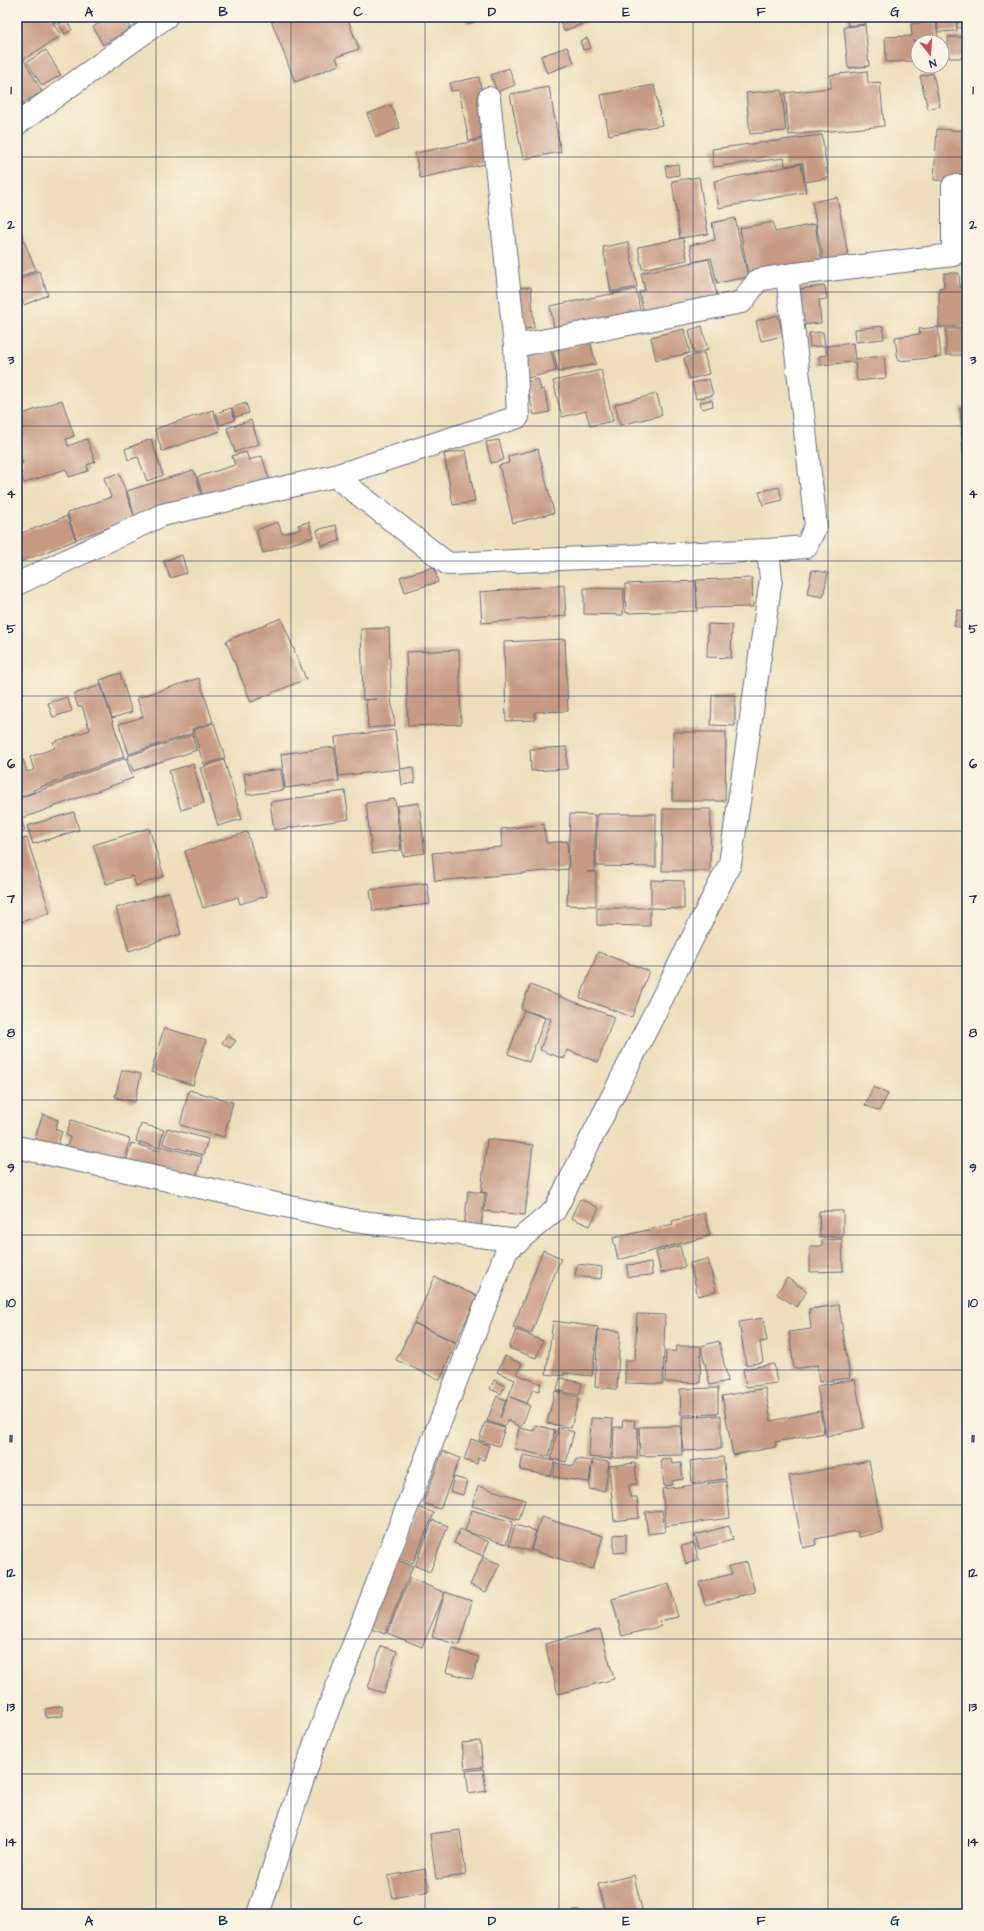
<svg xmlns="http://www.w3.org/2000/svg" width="984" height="1931" viewBox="0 0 984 1931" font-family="'Architects Daughter',sans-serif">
<rect width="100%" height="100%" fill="#fcf5e5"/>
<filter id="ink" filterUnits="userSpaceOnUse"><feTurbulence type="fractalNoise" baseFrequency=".025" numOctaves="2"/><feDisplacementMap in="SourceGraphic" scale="8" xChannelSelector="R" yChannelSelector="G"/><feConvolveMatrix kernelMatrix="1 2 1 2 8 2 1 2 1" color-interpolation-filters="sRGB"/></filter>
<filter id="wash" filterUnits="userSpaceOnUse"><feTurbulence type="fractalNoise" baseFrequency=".012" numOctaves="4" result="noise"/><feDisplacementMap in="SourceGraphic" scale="16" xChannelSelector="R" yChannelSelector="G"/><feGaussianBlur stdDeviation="0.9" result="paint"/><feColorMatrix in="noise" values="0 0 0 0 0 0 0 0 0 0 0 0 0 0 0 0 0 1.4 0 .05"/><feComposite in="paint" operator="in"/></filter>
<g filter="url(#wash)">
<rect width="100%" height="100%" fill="#ecdeba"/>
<g id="blocks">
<g fill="#c69a83">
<polygon points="17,17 64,17 53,23 61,36 24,59 17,47"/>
<polygon points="99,17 108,17 101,21"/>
<polygon points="111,17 123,17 130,28 103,45 93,27"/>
<polygon points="270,17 347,17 359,49 336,57 339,65 295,82"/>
<polygon points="465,17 487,17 468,24"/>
<polygon points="558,17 592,17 593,20 564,31"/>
<polygon points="847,17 865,17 866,24 848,26"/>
<polygon points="937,17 956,17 957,31 938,32"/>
<polygon points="957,17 967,17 967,27 957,28"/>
<polygon points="66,20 72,30 65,34 59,24"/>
<polygon points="936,21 938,39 912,41 918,42 918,61 886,62 885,37 912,36 911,24"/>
<polygon points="865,25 869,66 848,68 844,27"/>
<polygon points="948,37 967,37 967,58 949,58"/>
<polygon points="587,38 591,48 583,50 580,41"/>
<polygon points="567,47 574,63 547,73 541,56"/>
<rect x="942" y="49" width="5" height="9"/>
<polygon points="46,50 61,75 42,86 27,62"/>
<polygon points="23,58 42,92 17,106 17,62"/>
<polygon points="509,68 515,85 497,92 491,75"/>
<polygon points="867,71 868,83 880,82 884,126 789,135 785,93 831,88 830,75"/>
<polygon points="933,73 940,106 928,109 920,76"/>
<polygon points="479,77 490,136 469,141 459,90 451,91 450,83"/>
<polygon points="654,85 662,125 609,135 601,95"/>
<polygon points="549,87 561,152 523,159 510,94"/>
<polygon points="782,90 786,131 750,134 746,93"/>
<polygon points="391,105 400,128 376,137 367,114"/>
<polygon points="937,129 967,131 967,182 934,180"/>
<polygon points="822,135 828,178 805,182 803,163 785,166 784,158 714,167 712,149"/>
<polygon points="486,139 490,163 420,178 415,153"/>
<polygon points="678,164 679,175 667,177 665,166"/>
<polygon points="801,164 806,192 719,208 714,181"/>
<polygon points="699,177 708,234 680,238 672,181"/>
<polygon points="837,197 850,264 825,269 812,202"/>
<rect x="962" y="200" width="5" height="53"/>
<polygon points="735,218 748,277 717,283 711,258 693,262 690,245 715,240 712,223"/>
<polygon points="773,222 775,232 815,224 822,265 749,279 740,228"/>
<polygon points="17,224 36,270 17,278"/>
<polygon points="683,238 687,260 642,269 638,247"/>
<polygon points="628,242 637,287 611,292 603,247"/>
<polygon points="709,259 718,301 644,316 639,292 645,290 641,273"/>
<polygon points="39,271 48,295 24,305 17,288 17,280"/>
<polygon points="944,273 959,273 960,287 964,287 965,327 939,327 939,288 944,287"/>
<polygon points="825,286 827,299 819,300 821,323 802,325 798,289"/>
<polygon points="531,287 534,328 517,330 513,288"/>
<polygon points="636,289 641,316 555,333 550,306"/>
<polygon points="778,315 783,336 761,341 756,321"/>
<polygon points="702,326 708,350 694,354 689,330"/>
<polygon points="883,326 884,339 856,342 855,329"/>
<polygon points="938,327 941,357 898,361 895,337 920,334 919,329"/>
<polygon points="684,329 690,353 656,360 651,337"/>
<rect x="946" y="329" width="21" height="26"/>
<polygon points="823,332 825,346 810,347 809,333"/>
<polygon points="590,341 596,364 558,372 553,350"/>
<polygon points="853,343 855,359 884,356 886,378 857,381 855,362 820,365 819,356 827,355 826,346"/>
<polygon points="551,350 556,371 528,378 522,356"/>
<polygon points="704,353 709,374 689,379 684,358"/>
<polygon points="601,370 613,421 590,426 586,411 562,417 553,381"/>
<polygon points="538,379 541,390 544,389 550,412 534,415 526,382"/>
<polygon points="709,379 713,395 696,399 692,383"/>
<polygon points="657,394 662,415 620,425 615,404"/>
<polygon points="62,400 74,436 66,439 68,446 87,439 95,462 87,465 88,471 69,477 66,469 24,483 18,465 23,463 19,452 17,452 17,416"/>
<polygon points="712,400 713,406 702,409 700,402"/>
<polygon points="246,403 249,413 235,417 232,408"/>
<polygon points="967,407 967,494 966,494 960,408"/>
<polygon points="231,408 235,420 220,425 216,413"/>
<polygon points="213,410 220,431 162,451 155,429"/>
<polygon points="251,420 259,444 235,452 227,428"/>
<polygon points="151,439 163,475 147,481 138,457 128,460 125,449"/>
<polygon points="499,440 504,460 491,463 486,442"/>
<polygon points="538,449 554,513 513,523 499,465 509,463 508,456"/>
<polygon points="466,450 475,502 453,505 444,454"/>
<polygon points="246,452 249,460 262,456 270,482 205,502 197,477 235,465 232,456"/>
<polygon points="194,470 203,501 136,521 127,491"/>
<polygon points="119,473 135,518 76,539 67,513 111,497 104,478"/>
<polygon points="779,487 782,500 763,505 759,492"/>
<polygon points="67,516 76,540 17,563 17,535"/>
<polygon points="278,522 282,534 300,529 298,525 309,522 313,537 263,553 256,530"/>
<polygon points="336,525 340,541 321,546 317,530"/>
<polygon points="182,555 187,573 170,578 164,561"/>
<polygon points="434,567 438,582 405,592 400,577"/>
<polygon points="812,570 828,573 823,597 807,594"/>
<polygon points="752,578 753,607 697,608 696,580"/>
<polygon points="696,581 697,611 626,613 625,584"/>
<polygon points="564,585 566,616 482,623 480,592"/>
<polygon points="584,588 624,589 623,615 584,614"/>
<polygon points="958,610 967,611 967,629 954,626"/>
<polygon points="281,618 306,679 251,702 226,641"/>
<polygon points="708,624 732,625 731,658 707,657"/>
<polygon points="389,628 391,698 395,726 368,728 366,700 377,699 363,700 361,629"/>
<polygon points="565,639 568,711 535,712 535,720 506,721 504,642"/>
<polygon points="459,650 461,724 408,726 406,652"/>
<polygon points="120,673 132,712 112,718 100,680"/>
<polygon points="199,678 213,722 192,729 193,733 129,754 119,724 143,717 137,698"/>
<polygon points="101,685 124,757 33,790 34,792 17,798 17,761 23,759 27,772 34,770 30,757 55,748 53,742 90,730 82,706 78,707 74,694"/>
<polygon points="712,695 735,695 735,726 711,725"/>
<polygon points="67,697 72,711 53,717 48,703"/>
<polygon points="214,723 225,758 204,765 193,730"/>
<polygon points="395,730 400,769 339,776 335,737"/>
<polygon points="673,732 726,732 725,801 672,801"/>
<polygon points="192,735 197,750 133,771 128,756"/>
<polygon points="17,745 21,755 17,756"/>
<polygon points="334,747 339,781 285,788 281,754"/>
<polygon points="567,747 567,769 531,771 530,749"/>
<polygon points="126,758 133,778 23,818 17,804 17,799"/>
<polygon points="224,760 242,819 218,826 200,768"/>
<polygon points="193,764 204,803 181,810 169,771"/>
<polygon points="413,767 415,783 402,785 400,769"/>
<polygon points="281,769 284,790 247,795 244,774"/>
<polygon points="345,791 349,819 274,830 270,802"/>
<polygon points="395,799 401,850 372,854 366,803"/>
<polygon points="419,803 425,853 403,856 397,806"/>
<polygon points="17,806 25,831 17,834"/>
<polygon points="663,809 711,809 710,871 662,871"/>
<polygon points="74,812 79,830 33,844 27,826"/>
<polygon points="570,814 595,815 595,871 587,872 596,872 596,906 567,905"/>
<polygon points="597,814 656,814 656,867 596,866"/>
<polygon points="544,824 546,843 567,841 569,869 435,881 432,853 502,847 501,829"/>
<polygon points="149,828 164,876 136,886 133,876 106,884 93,845"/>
<polygon points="247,832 267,896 240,904 238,897 203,908 185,851"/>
<polygon points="27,838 50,913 17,923 17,841"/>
<polygon points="651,880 684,881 684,909 651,908"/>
<polygon points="427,883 430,904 373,911 370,890"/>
<polygon points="169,892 181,934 129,951 116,908"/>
<polygon points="597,908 650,908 650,926 597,925"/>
<polygon points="598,952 649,971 632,1017 580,998"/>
<polygon points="530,985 614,1017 598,1062 567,1050 564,1059 540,1050 551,1019 521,1009"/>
<polygon points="524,1010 545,1018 529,1062 508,1054"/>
<polygon points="164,1028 206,1040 193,1085 151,1072"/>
<polygon points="227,1035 236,1041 230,1048 222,1043"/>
<polygon points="122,1070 141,1074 135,1102 115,1097"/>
<polygon points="873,1087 888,1094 879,1111 865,1105"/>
<polygon points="189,1090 233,1102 224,1137 180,1125"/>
<polygon points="43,1114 58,1120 55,1129 62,1132 56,1151 33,1144"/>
<polygon points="71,1120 130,1139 121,1168 66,1150 70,1137 66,1135"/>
<polygon points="141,1124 164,1130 159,1148 136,1141"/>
<polygon points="167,1128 208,1139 203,1155 163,1144"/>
<polygon points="487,1139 533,1145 525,1215 484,1211 487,1193 481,1192"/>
<polygon points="131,1143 160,1151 162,1146 202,1157 194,1184 125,1165"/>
<polygon points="468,1191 485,1193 481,1228 464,1226"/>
<polygon points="580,1199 599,1208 590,1226 571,1218"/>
<polygon points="819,1211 843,1211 843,1237 820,1237"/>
<polygon points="704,1213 710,1236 618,1260 613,1238 673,1224 672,1221"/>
<polygon points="842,1239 843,1271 810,1272 810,1246 822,1246 822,1240"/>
<polygon points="680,1246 685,1267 661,1273 656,1252"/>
<polygon points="543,1250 561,1258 531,1334 513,1327"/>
<polygon points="708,1259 716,1291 698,1296 690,1263"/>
<polygon points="651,1263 652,1275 628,1277 627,1265"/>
<polygon points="577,1264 602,1267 601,1279 575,1276"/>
<polygon points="435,1277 477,1296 456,1342 414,1323"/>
<polygon points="787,1278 807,1291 797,1307 777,1294"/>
<polygon points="839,1305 850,1378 819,1382 817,1365 794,1369 789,1332 811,1329 809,1309"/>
<polygon points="637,1314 665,1315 663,1384 625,1383 625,1360 635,1360"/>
<polygon points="763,1318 767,1341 760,1342 763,1362 746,1365 739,1322"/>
<polygon points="553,1321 598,1327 592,1376 564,1373 564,1376 546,1374"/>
<polygon points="414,1323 456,1343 440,1380 396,1360"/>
<polygon points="516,1330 543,1341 536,1358 509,1348"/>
<polygon points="598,1330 620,1331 617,1389 595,1387"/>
<polygon points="719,1341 728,1381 710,1385 701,1347 700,1383 665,1382 666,1351 676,1351 677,1346 701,1346"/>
<polygon points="505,1356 522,1364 517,1374 541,1384 539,1391 533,1389 527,1403 511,1397 530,1406 521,1427 507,1420 504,1427 487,1421 497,1396 506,1400 500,1418 515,1380 497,1372"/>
<polygon points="774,1364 777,1383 746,1387 743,1369"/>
<polygon points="560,1378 582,1383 579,1395 557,1390"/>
<polygon points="855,1379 864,1428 826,1436 817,1386"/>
<polygon points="494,1380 505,1386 501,1394 490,1389"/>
<polygon points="718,1388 718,1414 681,1415 680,1389"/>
<polygon points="765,1388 771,1421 820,1411 824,1433 775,1442 776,1447 733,1455 722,1396"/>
<polygon points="555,1391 579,1397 571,1428 547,1423"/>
<polygon points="721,1416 721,1449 683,1451 682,1417"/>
<polygon points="591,1418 613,1419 611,1459 589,1457"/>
<polygon points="623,1420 635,1420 634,1427 638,1428 637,1458 613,1458 614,1427 622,1427"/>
<polygon points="485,1422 505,1428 499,1446 479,1440"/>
<polygon points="535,1425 555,1430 549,1457 515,1449 519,1428 534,1431"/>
<polygon points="681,1426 682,1455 640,1456 639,1427"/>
<polygon points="558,1428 574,1432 566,1462 551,1459"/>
<polygon points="471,1439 489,1445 484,1460 478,1458 477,1464 464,1460"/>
<polygon points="443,1451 460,1458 440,1509 423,1503"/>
<polygon points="523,1455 554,1461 551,1476 520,1470"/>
<polygon points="723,1457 726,1479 692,1483 690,1461"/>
<polygon points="671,1458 672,1464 681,1463 683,1479 672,1481 672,1485 664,1486 661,1459"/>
<polygon points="576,1459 592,1461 589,1482 553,1477 555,1463 574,1466"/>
<polygon points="593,1460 609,1462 605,1491 589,1489"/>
<polygon points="869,1461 883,1532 859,1537 857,1531 815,1539 816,1545 803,1548 789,1476"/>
<polygon points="635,1463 637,1484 629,1485 630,1497 637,1497 639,1518 614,1521 609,1466"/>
<polygon points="454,1477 467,1481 463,1495 450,1491"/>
<polygon points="726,1481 730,1518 666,1526 662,1489"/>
<polygon points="478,1486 525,1500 519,1520 472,1506"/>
<polygon points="418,1507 434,1513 413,1563 398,1558"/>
<polygon points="472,1510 513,1522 506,1544 465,1531"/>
<polygon points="662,1510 665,1532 648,1534 645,1512"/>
<polygon points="541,1517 603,1536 593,1569 531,1550"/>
<polygon points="433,1520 448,1526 430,1572 415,1566"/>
<polygon points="515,1525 536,1531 530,1551 509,1545"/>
<polygon points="729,1526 733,1540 699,1549 695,1535"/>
<polygon points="460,1529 489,1542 483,1556 454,1543"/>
<polygon points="626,1534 626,1552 614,1553 614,1535"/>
<polygon points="694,1543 699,1560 686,1564 681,1546"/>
<polygon points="483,1557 500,1564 486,1592 470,1585"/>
<polygon points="395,1559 413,1566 385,1634 367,1627"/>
<polygon points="747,1562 755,1592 705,1605 699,1582 732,1574 729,1566"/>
<polygon points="410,1578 445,1593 422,1647 387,1633"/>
<polygon points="669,1584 678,1617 659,1621 661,1626 622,1636 612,1599"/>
<polygon points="445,1592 472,1601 459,1645 432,1637"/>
<polygon points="600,1629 614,1679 558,1694 545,1644"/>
<polygon points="381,1646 397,1651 384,1693 368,1688"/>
<polygon points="453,1649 479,1657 472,1679 446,1672"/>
<polygon points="62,1706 63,1716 46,1718 45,1709"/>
<polygon points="480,1741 483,1767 465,1769 462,1743"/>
<polygon points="483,1769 486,1791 469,1794 466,1771"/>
<polygon points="460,1830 466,1875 436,1879 430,1834"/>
<polygon points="425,1869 429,1891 393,1898 388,1876"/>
<polygon points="634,1875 643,1914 606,1914 598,1884"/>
<polygon points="580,1910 580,1914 564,1914 564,1913"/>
</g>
</g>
</g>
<g filter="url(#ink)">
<use href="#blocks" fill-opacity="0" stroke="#646c7e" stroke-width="1"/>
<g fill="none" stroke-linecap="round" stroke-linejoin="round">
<defs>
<g id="street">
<polyline points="17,124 166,17"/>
<polyline points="515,346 742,302 758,280 787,275 953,255 953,186 967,186"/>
<polyline points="768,550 806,547 816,526 787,275"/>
<polyline points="17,584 162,515 335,476 518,417 515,346 489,98"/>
<polyline points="17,1147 354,1221 519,1241"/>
</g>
<polyline id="secondary" points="258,1914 314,1746 507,1250 555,1210 730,864 771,579 768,550 448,564 335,476"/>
</defs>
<use href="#street" stroke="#646c7e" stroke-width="24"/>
<use href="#secondary" stroke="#646c7e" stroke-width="24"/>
<use href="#street" stroke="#fff" stroke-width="22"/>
<use href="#secondary" stroke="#fff" stroke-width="22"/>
</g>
</g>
<path fill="none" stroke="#1b2f5e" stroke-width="1" stroke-opacity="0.55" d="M156,17V1914M291,17V1914M425,17V1914M559,17V1914M693,17V1914M828,17V1914M17,157H967M17,292H967M17,426H967M17,561H967M17,696H967M17,831H967M17,966H967M17,1100H967M17,1235H967M17,1370H967M17,1505H967M17,1639H967M17,1774H967"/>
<rect width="984" height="1931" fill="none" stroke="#fcf5e5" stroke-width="44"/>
<g transform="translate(930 54) rotate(163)"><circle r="19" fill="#fcf5e5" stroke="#a2a6af"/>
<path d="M0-3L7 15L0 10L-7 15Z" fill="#d1495b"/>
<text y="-6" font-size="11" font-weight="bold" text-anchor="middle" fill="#1b2f5e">N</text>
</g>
<rect x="22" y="22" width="940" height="1887" fill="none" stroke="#1b2f5e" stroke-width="1.5"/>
<g font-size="13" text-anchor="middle" font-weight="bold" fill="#1b2f5e">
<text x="89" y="16">A</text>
<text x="223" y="16">B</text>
<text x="358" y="16">C</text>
<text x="492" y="16">D</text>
<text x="626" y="16">E</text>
<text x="761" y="16">F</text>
<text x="895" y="16">G</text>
<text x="11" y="94">1</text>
<text x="973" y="94">1</text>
<text x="11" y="229">2</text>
<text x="973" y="229">2</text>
<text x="11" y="364">3</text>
<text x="973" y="364">3</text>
<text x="11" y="498">4</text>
<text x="973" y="498">4</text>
<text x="11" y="633">5</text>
<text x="973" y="633">5</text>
<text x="11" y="768">6</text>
<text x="973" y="768">6</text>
<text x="11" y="903">7</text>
<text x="973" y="903">7</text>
<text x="11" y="1037">8</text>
<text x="973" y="1037">8</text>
<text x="11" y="1172">9</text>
<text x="973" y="1172">9</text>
<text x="11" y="1307">10</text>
<text x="973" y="1307">10</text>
<text x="11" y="1442">11</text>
<text x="973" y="1442">11</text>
<text x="11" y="1577">12</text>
<text x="973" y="1577">12</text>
<text x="11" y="1711">13</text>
<text x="973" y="1711">13</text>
<text x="11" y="1846">14</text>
<text x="973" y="1846">14</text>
<text x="89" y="1925">A</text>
<text x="223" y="1925">B</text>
<text x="358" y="1925">C</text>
<text x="492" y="1925">D</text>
<text x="626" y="1925">E</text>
<text x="761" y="1925">F</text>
<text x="895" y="1925">G</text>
</g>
</svg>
